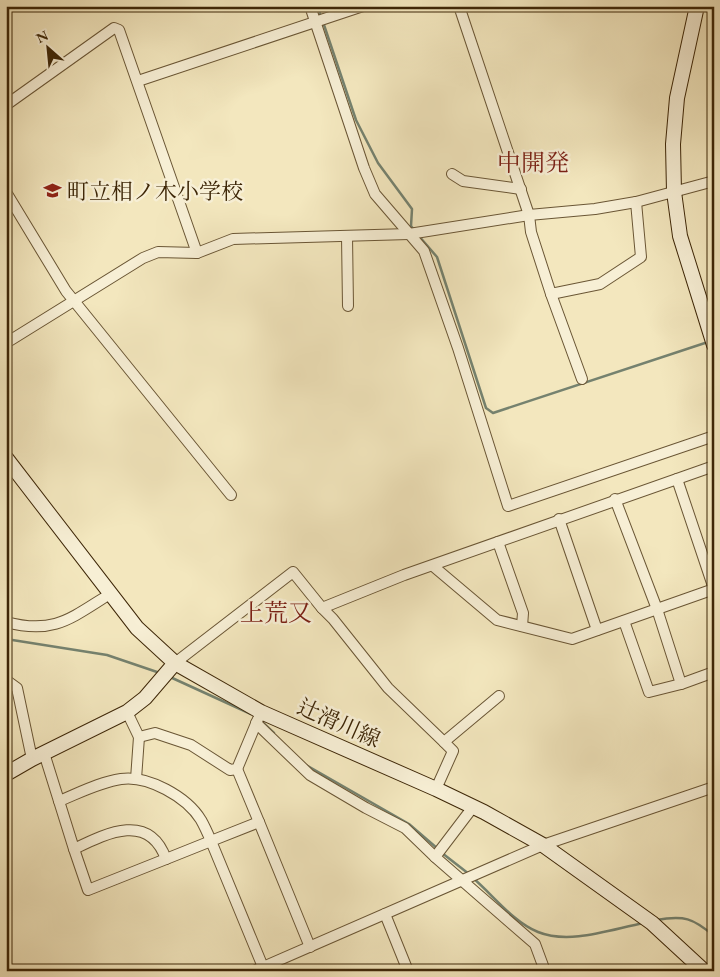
<svg xmlns="http://www.w3.org/2000/svg" width="720" height="977" viewBox="0 0 720 977" font-family="'EB Garamond','Noto Serif JP',serif">
<rect width="100%" height="100%" fill="#f3e7be"/>
<filter id="stains"><feTurbulence type="fractalNoise" baseFrequency=".004" numOctaves="4"/><feColorMatrix values="0 0 0 0 .2 0 0 0 0 .09 0 0 0 0 .02 0 0 0 .5 -.17"/></filter>
<radialGradient id="worn" r=".72"><stop offset=".6" stop-color="#630" stop-opacity="0"/><stop offset="1" stop-color="#630" stop-opacity=".3"/></radialGradient>
<g fill="none" stroke-linecap="round" stroke-linejoin="round">
<g stroke="#75826f" stroke-width="2.5">
<polyline points="318,6 321,17"/>
<polyline points="323,22 356,120 378,163 412,209 411,226 415,231"/>
<polyline points="418,235 437,257 486,408 493,413 708,342"/>
<polyline points="6,639 107,655 160,673"/>
<polyline points="170,677 251,714"/>
<polyline points="260,720 274,733"/>
<polyline points="306,765 409,824 438,849"/>
<polyline points="442,853 469,874"/>
<path d="M473,878C493,895 513,922 538,932C570,945 612,929 644,923"/>
<path d="M656,920C684,915 693,918 714,936"/>
</g>
<defs>
<g id="street">
<polyline points="310,6 364,168 375,194 424,251 458,348 508,506 714,436"/>
<polyline points="459,6 529,215 531,232 551,294 600,284 641,257 636,202"/>
<polyline points="138,81 363,6"/>
<polyline points="6,105 114,28 119,30 197,253"/>
<polyline points="452,174 463,181 521,189"/>
<polyline points="6,192 66,291 231,495"/>
<polyline points="347,236 348,306"/>
<polyline points="551,294 582,379"/>
<polyline points="6,343 143,258 158,252 197,253 233,239 409,234 529,215 595,209 636,202 714,181"/>
<polyline points="677,479 714,589"/>
<polyline points="615,499 657,609 681,684 714,672"/>
<polyline points="559,519 597,630"/>
<polyline points="498,542 523,613 522,626"/>
<polyline points="433,566 497,620 572,639 714,589"/>
<polyline points="322,608 333,619 388,688 444,742 499,696"/>
<polyline points="624,621 649,692 681,684"/>
<path d="M6,622C54,635 71,618 110,594"/>
<polyline points="175,663 293,572 322,608 404,575 714,466"/>
<polyline points="6,680 17,688 32,759"/>
<polyline points="127,712 139,737 155,733 191,745 230,770 237,769 258,719"/>
<polyline points="256,723 310,775 366,808 405,828 435,857 535,944 545,971"/>
<polyline points="44,753 59,801"/>
<path d="M237,769L259,822L211,841C208,834 205,827 201,820C187,797 148,775 121,779C100,782 79,793 59,801L74,849C105,834 149,811 166,859L211,841L263,967"/>
<polyline points="136,779 139,737"/>
<polyline points="436,789 453,751 444,742"/>
<polyline points="259,822 310,947"/>
<polyline points="74,849 88,890 166,859"/>
<polyline points="435,857 473,807"/>
<polyline points="385,914 408,971"/>
<polyline points="254,971 543,845 714,787"/>
</g>
<g id="secondary">
<polyline points="697,6 677,98 673,144 674,192 680,236 714,345"/>
<polyline points="6,458 137,628 175,663 261,712 436,789 484,812 543,845 652,923 704,971"/>
<polyline points="6,774 32,759 127,712 145,698 175,663"/>
</g>
</defs>
<use href="#street" stroke="#6a5635" stroke-width="12"/>
<use href="#secondary" stroke="#3d2607" stroke-width="16"/>
<use href="#street" stroke="#f7efd5" stroke-width="10"/>
<use href="#secondary" stroke="#f7efd5" stroke-width="14"/>
</g>
<defs>
<symbol id="school-bare" viewBox="-9 -9 18 18"><path d="M0-5L7-2L0 1L-7-2ZM-4 1L0 2.5L4 1V4Q0 6-4 4Z" fill="#8f2418" stroke="#f7efd5" stroke-width="2.5" paint-order="stroke"/></symbol>
</defs>
<g fill-rule="evenodd">
<use href="#school-bare" x="40" y="178" width="25" height="25"/>
</g>
<g text-anchor="middle" dominant-baseline="central" stroke-width="5" stroke-linejoin="round" paint-order="stroke">
<g font-size="22" fill="#3d2607" stroke="#f7efd5" text-anchor="start">
<text x="67" y="191">町立相ノ木小学校</text>
</g>
<g font-size="22" fill="#3d2607" stroke="#f7efd5">
<text transform="translate(339 723) rotate(24)">辻滑川線</text>
</g>
<g font-size="24" fill="#7a1f14" stroke="#f7efd5">
<text x="533" y="162">中開発</text>
<text x="276" y="612">上荒又</text>
</g>
</g>
<rect width="720" height="977" fill="none" stroke="#f3e7be" stroke-width="25"/>
<rect x="8" y="8" width="705" height="962" fill="none" stroke="#3d2607" stroke-width="2.5"/>
<rect x="12" y="12" width="695" height="952" fill="none" stroke="#3d2607"/>
<g transform="translate(48 48) rotate(333)" stroke="#f7efd5" stroke-width="4" paint-order="stroke">
<path d="M0-4L9 19L0 12L-9 19Z" fill="#3d2607"/>
<text y="-8" font-size="14" font-weight="bold" text-anchor="middle" fill="#3d2607">N</text>
</g>
<rect width="100%" height="100%" filter="url(#stains)"/>
<rect width="100%" height="100%" fill="url(#worn)"/>
</svg>
